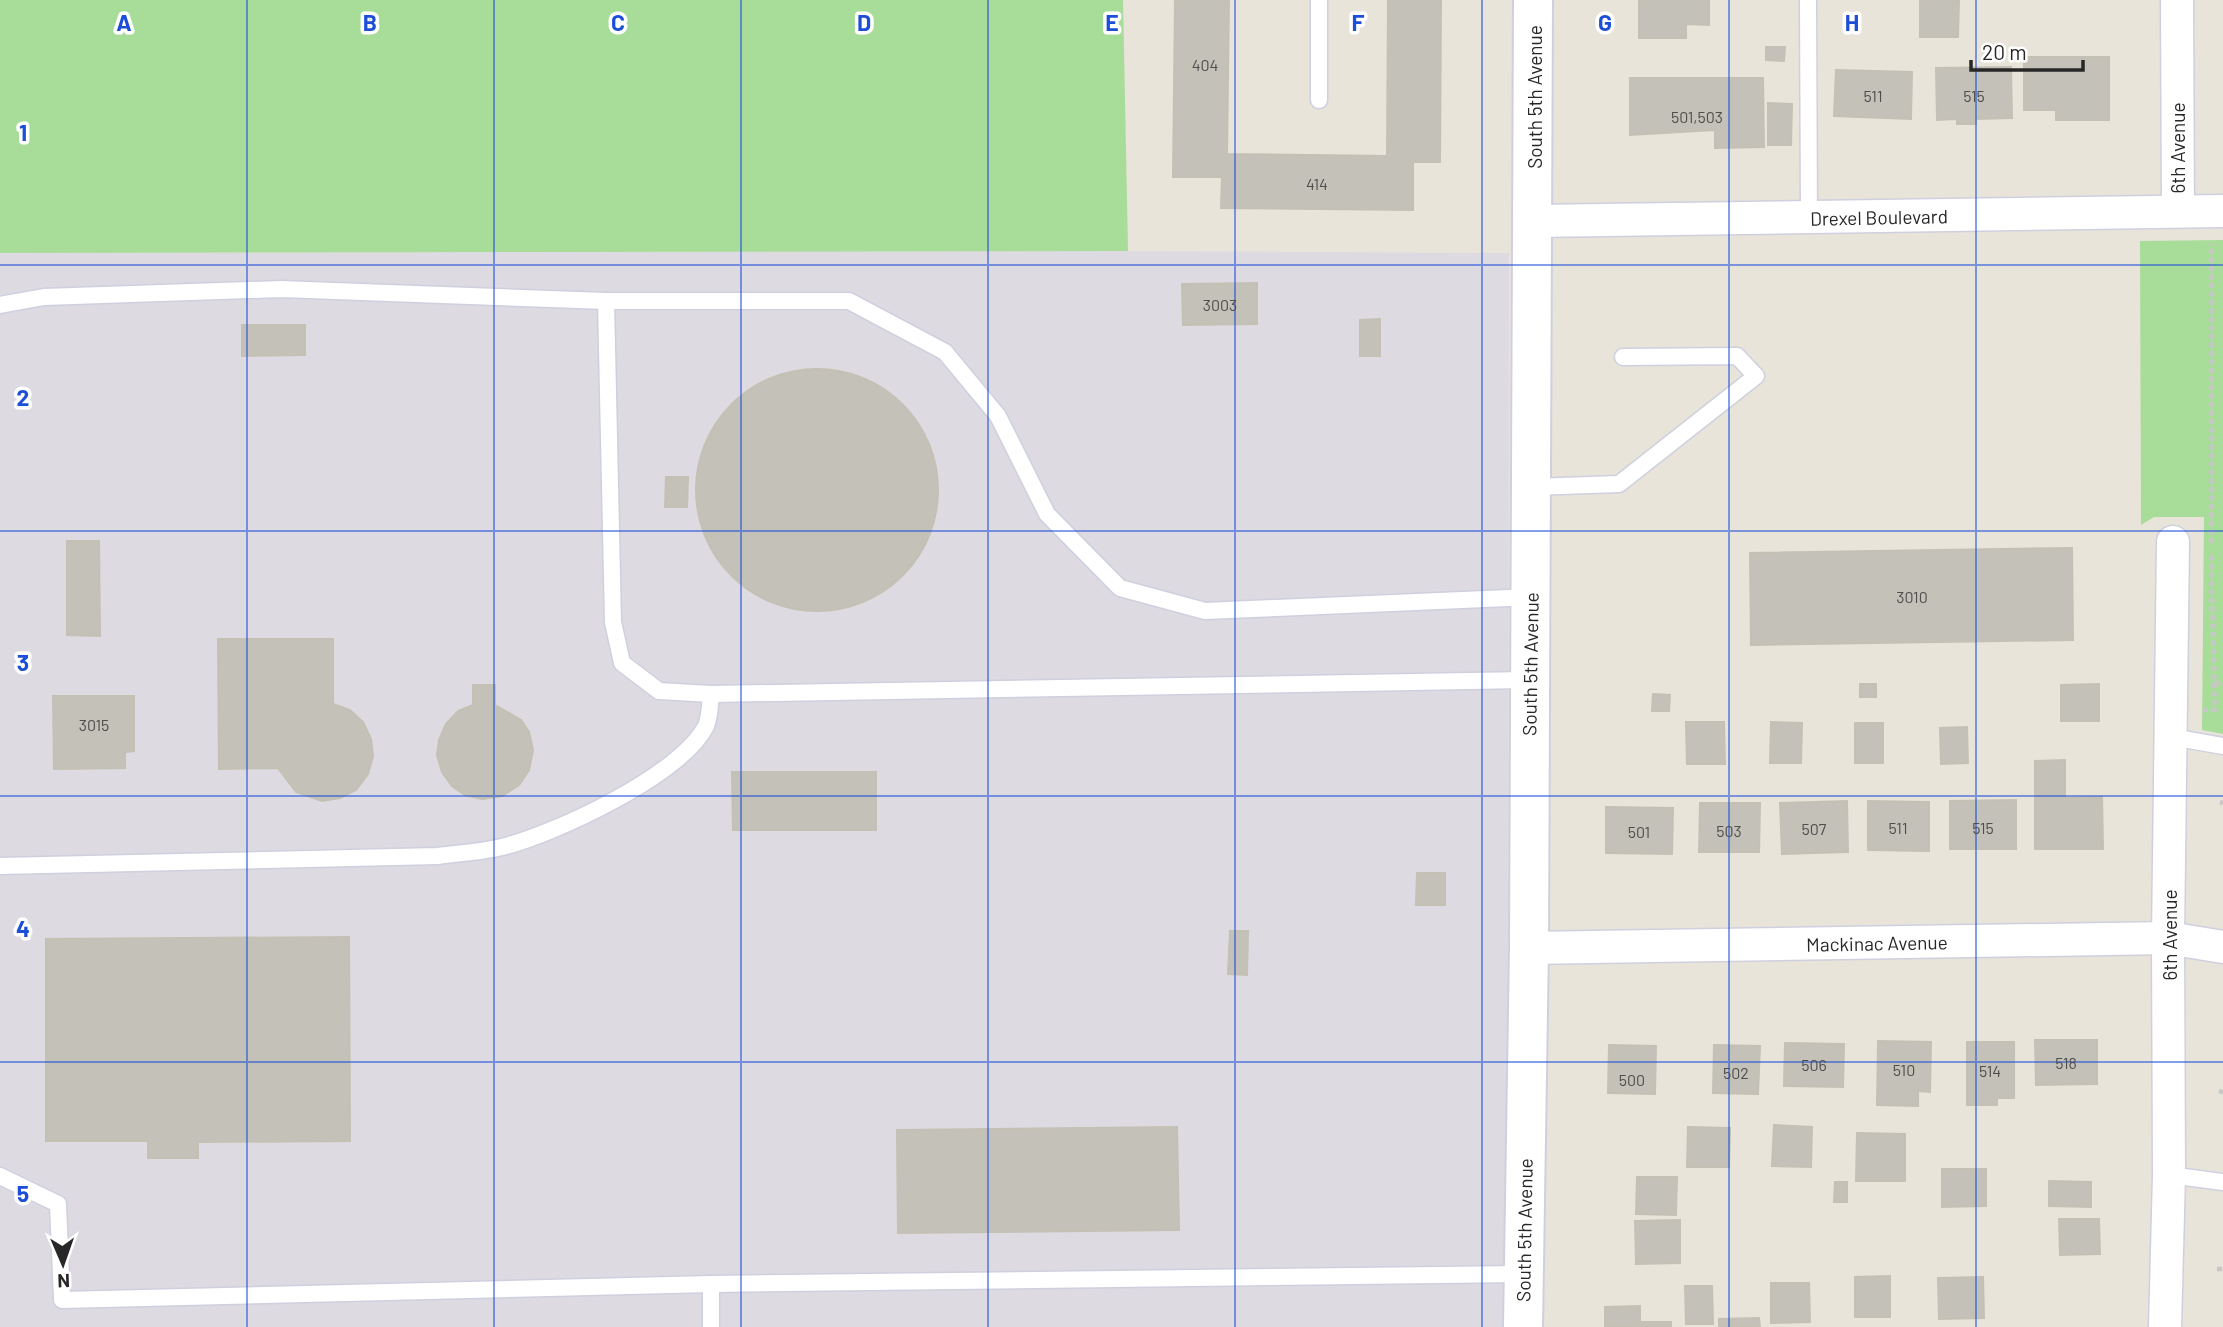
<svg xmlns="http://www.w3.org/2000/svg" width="2223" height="1327" viewBox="0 0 2223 1327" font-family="Barlow,sans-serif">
<rect width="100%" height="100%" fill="#e9e4d9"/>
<polygon fill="#dddae1" points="1128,251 1509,253 1508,1327 0,1327 0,253"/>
<g fill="#a7dc99">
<polygon points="0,0 1123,0 1128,251 0,253"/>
<polygon points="2223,240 2223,734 2202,730 2204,517 2154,517 2141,525 2140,241"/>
</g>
<g fill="#c4c1b9" stroke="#c4c0b4" stroke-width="2">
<polygon points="1175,0 1229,0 1227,154 1387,156 1388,0 1441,0 1440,162 1413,162 1413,210 1221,208 1222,177 1173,177"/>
<polygon points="1639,0 1709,0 1709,25 1686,24 1686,38 1639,38"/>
<polygon points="1920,0 1959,0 1958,37 1920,37"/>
<polygon points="1766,47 1785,47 1784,61 1766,60"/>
<polygon points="2024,57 2109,57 2109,120 2056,120 2056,110 2024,110"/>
<polygon points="2011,67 2012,118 1976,119 1976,124 1957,124 1957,119 1937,120 1936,68"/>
<polygon points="1836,70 1912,72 1911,119 1834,116"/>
<polygon points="1630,78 1763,78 1764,147 1715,148 1715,130 1630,135"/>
<polygon points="1768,103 1792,104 1791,145 1768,145"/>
<polygon points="1257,283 1257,324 1183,325 1182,284"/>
<polygon points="1380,319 1380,356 1360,356 1360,320"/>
<polygon points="242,325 305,325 305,355 242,356"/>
<circle cx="817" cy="490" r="121"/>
<polygon points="666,477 688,477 687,507 665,507"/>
<polygon points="67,541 99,541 100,636 67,635"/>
<polygon points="2072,548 2073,640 1751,645 1750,553"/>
<polygon points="218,639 333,639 333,704 350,710 363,722 371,739 373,756 368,774 356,790 340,798 322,801 296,792 278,768 219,769"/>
<rect x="1860" y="684" width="16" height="13"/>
<polygon points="2099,684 2099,721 2061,721 2061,685"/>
<polygon points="473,685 495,685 495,705 521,720 529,732 533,750 529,770 519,785 502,796 482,799 465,795 452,786 442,772 437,755 439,740 446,724 458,711 473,705"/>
<polygon points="1653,694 1670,695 1669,711 1652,711"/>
<polygon points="53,696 134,696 134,751 125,752 125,768 54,769"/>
<polygon points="1686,722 1724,722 1725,764 1687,764"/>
<polygon points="1771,722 1802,723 1801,763 1770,763"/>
<rect x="1855" y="723" width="28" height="40"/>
<polygon points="1967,727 1968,763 1941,764 1940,728"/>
<polygon points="2065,760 2065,798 2102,797 2103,849 2035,849 2035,761"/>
<polygon points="732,772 876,772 876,830 733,830"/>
<polygon points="2016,800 2016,849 1950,849 1950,801"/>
<polygon points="1847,801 1848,852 1782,854 1780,803"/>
<polygon points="1868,801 1929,802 1929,851 1868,850"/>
<polygon points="1700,803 1760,803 1759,852 1699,852"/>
<polygon points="1606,807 1673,808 1672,854 1606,853"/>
<polygon points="1417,873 1445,873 1445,905 1416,905"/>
<polygon points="1230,931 1248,931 1247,975 1228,974"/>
<polygon points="349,937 350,1141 198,1142 198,1158 148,1158 148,1141 46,1141 46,939"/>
<polygon points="2035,1040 2097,1040 2097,1084 2036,1085"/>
<polygon points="1878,1041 1931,1042 1930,1092 1918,1091 1918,1106 1877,1105"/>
<polygon points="1967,1042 2014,1042 2014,1098 1997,1098 1997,1105 1967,1105"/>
<polygon points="1785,1043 1844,1044 1843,1087 1784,1086"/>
<polygon points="1609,1045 1656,1046 1655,1094 1608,1093"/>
<polygon points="1714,1045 1760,1046 1758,1094 1713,1093"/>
<polygon points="1774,1125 1812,1127 1811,1167 1772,1166"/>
<polygon points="1177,1127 1179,1230 898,1233 897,1130"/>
<polygon points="1688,1127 1730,1128 1729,1167 1687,1167"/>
<polygon points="1857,1133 1905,1134 1905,1181 1856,1181"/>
<polygon points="1942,1169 1986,1169 1986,1206 1942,1207"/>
<polygon points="1637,1177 1677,1177 1676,1215 1636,1214"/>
<polygon points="2049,1181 2091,1182 2091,1207 2049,1206"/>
<polygon points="1835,1182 1847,1182 1847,1202 1834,1202"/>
<polygon points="2059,1219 2099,1219 2100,1254 2060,1255"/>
<polygon points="1680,1220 1680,1263 1636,1264 1635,1221"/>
<polygon points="1890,1276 1890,1317 1855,1317 1855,1277"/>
<polygon points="1983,1277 1984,1318 1939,1319 1938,1278"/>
<polygon points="1771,1283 1809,1283 1810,1322 1771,1323"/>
<polygon points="1685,1286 1712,1286 1713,1324 1686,1324"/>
<polygon points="1640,1306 1640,1322 1671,1322 1671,1327 1605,1327 1605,1307"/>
<polygon points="1759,1318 1760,1327 1719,1327 1719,1319"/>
</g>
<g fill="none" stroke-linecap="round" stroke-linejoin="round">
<defs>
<g id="lane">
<polyline points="1319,0 1319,100"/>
<polyline points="1808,0 1809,219"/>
<polyline points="0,305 44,297 281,289 606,301"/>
<polyline points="1532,487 1619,484 1756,376 1737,356 1623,357"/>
<polyline points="1530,680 711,694 659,691 622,663 613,622 606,301 849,301 945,352 998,416 1047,514 1120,588 1205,611 1531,597"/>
<polyline points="2172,737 2223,746"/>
<path d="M0,866L438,856C459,853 482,852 502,847C555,834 681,775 706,726C710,717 710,703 711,694"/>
<polyline points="2169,1175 2223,1182"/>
<polyline points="0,1176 58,1204 62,1300 711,1284 1523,1274"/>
<polyline points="711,1327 711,1284"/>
</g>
<g id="street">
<polyline points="2177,0 2178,211"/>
<polyline points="1534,221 2223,211"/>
<polyline points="1529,948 2168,938 2223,947"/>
<polyline points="2165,1327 2169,1175 2168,938 2173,542"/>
</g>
<polyline id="secondary" points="1523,1327 1529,948 1533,0"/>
</defs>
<use href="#lane" stroke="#cfd0df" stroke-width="19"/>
<use href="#street" stroke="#cfd0df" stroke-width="35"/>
<use href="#secondary" stroke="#cfd0df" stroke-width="42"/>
<g stroke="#c7c7c7" stroke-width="4.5" stroke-dasharray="5 3.5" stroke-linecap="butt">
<polyline points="2211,543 2211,244"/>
<polyline points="2214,683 2223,684"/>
<polyline points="2203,710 2215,710 2211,552"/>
<polyline points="2220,802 2223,803"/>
<polyline points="2219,1091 2223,1092"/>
<polyline points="2217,1269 2223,1269"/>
</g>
<use href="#lane" stroke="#fff" stroke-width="16"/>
<use href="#street" stroke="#fff" stroke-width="32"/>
<use href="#secondary" stroke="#fff" stroke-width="38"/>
</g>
<path fill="none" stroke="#1d4ed8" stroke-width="2" stroke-opacity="0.55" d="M247,0V1327M494,0V1327M741,0V1327M988,0V1327M1235,0V1327M1482,0V1327M1729,0V1327M1976,0V1327M0,265H2223M0,531H2223M0,796H2223M0,1062H2223"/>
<g text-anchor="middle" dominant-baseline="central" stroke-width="7" stroke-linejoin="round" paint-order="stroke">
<g font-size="16" fill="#4e4e4c">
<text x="1205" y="64">404</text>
<text x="1873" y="95">511</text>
<text x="1974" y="95">515</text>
<text x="1697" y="116">501,503</text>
<text x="1317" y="183">414</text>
<text x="1220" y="304">3003</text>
<text x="1912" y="596">3010</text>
<text x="94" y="724">3015</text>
<text x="1898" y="827">511</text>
<text x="1983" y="827">515</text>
<text x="1814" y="828">507</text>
<text x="1729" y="830">503</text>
<text x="1639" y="831">501</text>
<text x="2066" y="1062">518</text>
<text x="1814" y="1064">506</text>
<text x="1904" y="1069">510</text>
<text x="1990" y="1070">514</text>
<text x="1736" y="1072">502</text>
<text x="1632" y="1079">500</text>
</g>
<g font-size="19" fill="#272727" stroke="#fff">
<text transform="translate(1534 97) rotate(-90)">South 5th Avenue</text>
<text transform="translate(2177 148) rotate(-90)">6th Avenue</text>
<text transform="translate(1879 217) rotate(-1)">Drexel Boulevard</text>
<text transform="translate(1530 664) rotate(-89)">South 5th Avenue</text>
<text transform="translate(2169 935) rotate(-90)">6th Avenue</text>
<text transform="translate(1877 943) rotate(-1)">Mackinac Avenue</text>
<text transform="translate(1524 1230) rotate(-89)">South 5th Avenue</text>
</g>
</g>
<g font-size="23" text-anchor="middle" font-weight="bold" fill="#1d4ed8" stroke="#fff" stroke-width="7" stroke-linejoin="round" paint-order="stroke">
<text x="124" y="31">A</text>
<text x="370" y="31">B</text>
<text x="618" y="31">C</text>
<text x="864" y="31">D</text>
<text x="1112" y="31">E</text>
<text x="1358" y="31">F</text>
<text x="1605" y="31">G</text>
<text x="1852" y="31">H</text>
<text x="23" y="141">1</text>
<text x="23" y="406">2</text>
<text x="23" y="671">3</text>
<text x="23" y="937">4</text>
<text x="23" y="1202">5</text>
</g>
<g transform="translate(63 1264) rotate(178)" stroke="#ffffff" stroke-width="5" paint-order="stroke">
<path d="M0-5L12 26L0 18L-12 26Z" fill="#272727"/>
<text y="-10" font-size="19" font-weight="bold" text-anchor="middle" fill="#272727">N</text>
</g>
<path d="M1971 60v10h112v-10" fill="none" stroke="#272727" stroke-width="3.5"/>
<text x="1982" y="60" font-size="21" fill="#272727" stroke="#ffffff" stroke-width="5" paint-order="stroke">20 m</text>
</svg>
